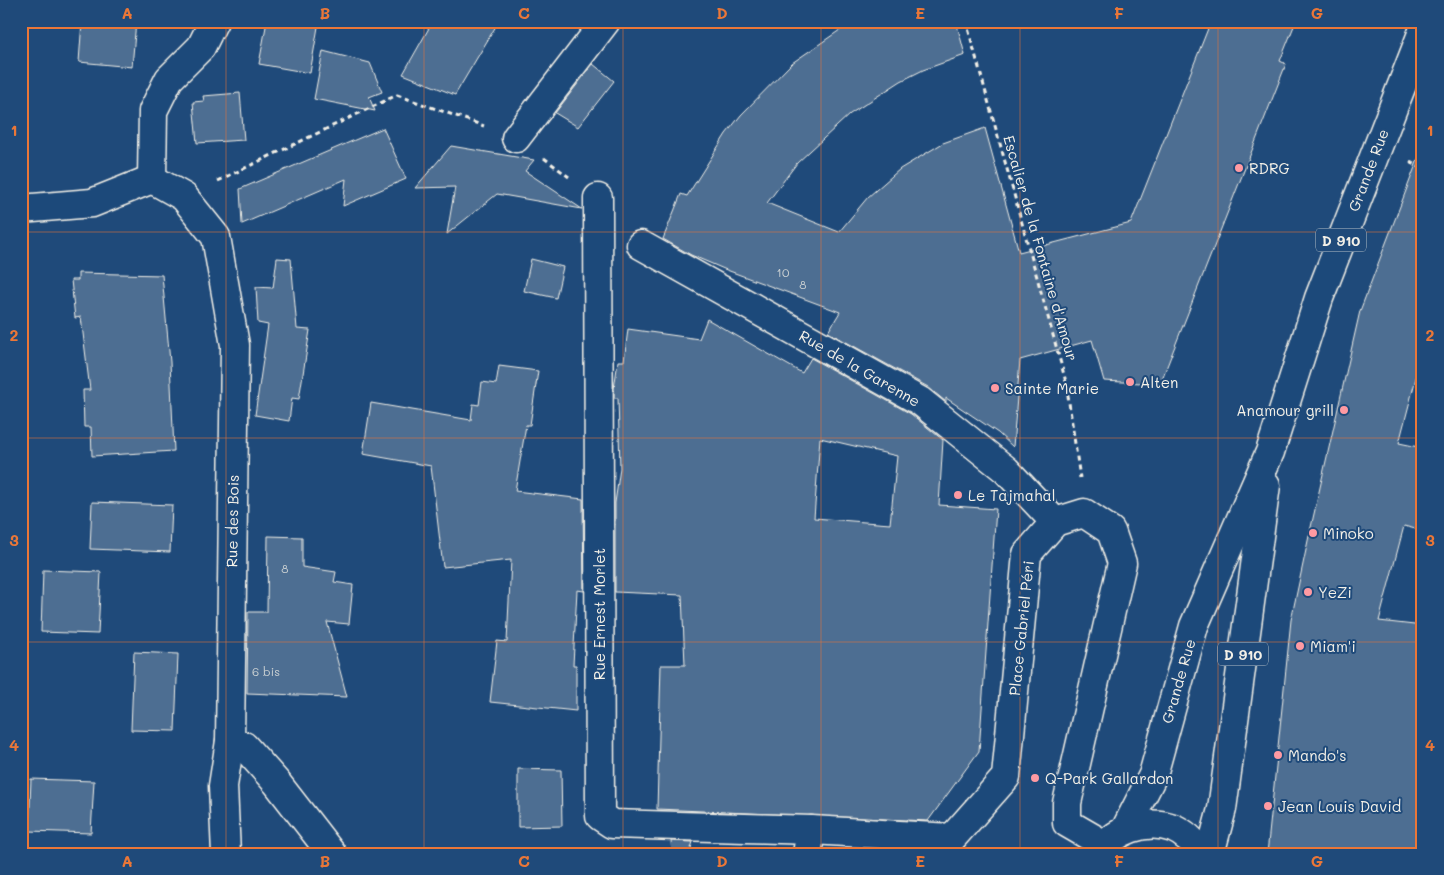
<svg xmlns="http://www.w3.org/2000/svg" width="1444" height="875" viewBox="0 0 1444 875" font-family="Mali,sans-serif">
<rect width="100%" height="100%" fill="#1f4a7a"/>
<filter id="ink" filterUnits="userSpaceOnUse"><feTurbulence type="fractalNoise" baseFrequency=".02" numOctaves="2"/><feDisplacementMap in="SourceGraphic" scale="10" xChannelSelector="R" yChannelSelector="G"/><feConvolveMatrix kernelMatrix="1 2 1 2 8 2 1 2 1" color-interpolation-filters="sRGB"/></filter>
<g filter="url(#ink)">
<g fill="#4d6e92" stroke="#f4f1e8" fill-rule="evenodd">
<polygon points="82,21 136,21 132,67 79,62"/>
<polygon points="267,21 319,21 310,73 259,64"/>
<polygon points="433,21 499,21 455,95 403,74"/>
<polygon points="853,21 956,21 965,55 923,70 901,81 850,114 797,163 767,203 839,232 868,197 900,169 943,143 985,128 1019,252 1131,223 1211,21 1296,21 1280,61 1286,64 1160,384 1104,381 1092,340 1020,360 1013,447 998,433 946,398 946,402 928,387 828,332 840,312 724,269 691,255 663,239 681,194 687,196 726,134 741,115 792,63"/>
<polygon points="323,51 370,63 382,92 369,97 375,111 314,99"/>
<polygon points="593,64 614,81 578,127 555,113"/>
<polygon points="240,93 244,140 197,143 193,102 204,101 203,96"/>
<polygon points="383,128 406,179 343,206 346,179 242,224 240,189"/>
<polygon points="451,146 534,160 525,171 582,209 497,194 447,234 455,187 415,188"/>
<polygon points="1420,154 1423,155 1423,351 1399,443 1423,448 1423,531 1404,526 1379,621 1423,626 1423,854 1267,854 1291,620 1309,536 1360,311"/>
<polygon points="277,258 291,259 297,329 310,330 299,399 292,398 289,421 255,415 268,325 258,323 256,287 273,288"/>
<polygon points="531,259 563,267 556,298 524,291"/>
<polygon points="78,273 162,275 170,362 174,451 92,456 91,427 84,427 83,390 90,390 81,317 75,318 71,280 78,280"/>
<path d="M707,319L802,373L811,358L911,414L943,440L939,505L996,509L979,751L928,821L657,809L661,665H685L682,595L615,592V503L620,468L618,398H614V389L618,361H624L628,329L699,339ZM820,438L897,456L890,524L814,518Z"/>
<polygon points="499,366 538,371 530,425 526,425 515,491 583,499 584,591 577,590 573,665 576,665 576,711 490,702 497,641 507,642 511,560 443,567 431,466 363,454 371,403 471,420 473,404 479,405 482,382 496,384"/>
<polygon points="92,502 172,505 170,552 90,549"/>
<polygon points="268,536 302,537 302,567 336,572 334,582 353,585 349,624 327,622 347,697 247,693 248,612 267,612"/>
<polygon points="43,570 101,572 98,634 41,632"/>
<polygon points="134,652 178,654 175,731 131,730"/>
<polygon points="518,769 561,770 562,826 518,827"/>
<polygon points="31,779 94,781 91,833 29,831"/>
<polygon points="671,841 693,842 689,854 672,854"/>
</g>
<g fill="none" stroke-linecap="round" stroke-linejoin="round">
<defs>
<g id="minor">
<polyline points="516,138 606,21"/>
<polyline points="152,179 184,197 216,237 235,345 230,741 223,786 226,854"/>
<polyline points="152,179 153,111 169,79 201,47 214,21"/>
<polyline points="598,198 600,816 612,824 811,830 952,838 1006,777 1027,554 1055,522 1084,513 1111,531 1122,563 1067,803 1067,823 1105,845"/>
<polyline points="21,209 92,203 152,179"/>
<polyline points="641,245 920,401 1006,470 1055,522"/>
<polyline points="230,741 244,746 277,783 332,854"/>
<polyline points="807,854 811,830"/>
</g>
<g id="major">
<polyline points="1125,830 1153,775 1194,626 1270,452 1319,298 1423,31"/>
<path d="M1100,854C1113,829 1147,819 1173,828C1185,833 1195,843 1202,854"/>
<polyline points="1210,854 1222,809 1266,485"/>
</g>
</defs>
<use href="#minor" stroke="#f4f1e8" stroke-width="31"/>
<use href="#major" stroke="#f4f1e8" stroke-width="31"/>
<g stroke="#f4f1e8" stroke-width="3" stroke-dasharray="5 4" stroke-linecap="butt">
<polyline points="966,21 1066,382 1080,478"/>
<polyline points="544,158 569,177"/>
<polyline points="1410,162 1423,169"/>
<polyline points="218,181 397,95 484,126"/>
</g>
<use href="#minor" stroke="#1f4a7a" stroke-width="28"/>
<use href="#major" stroke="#1f4a7a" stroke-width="28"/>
</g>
</g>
<path fill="none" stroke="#ea7738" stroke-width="1" stroke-opacity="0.55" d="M226,21V854M424,21V854M623,21V854M821,21V854M1020,21V854M1218,21V854M21,232H1423M21,438H1423M21,642H1423"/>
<g fill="#ff9aa2" stroke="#1f4a7a" stroke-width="2">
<circle cx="1239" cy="168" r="5"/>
<circle cx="1130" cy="382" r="5"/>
<circle cx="995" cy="388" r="5"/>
<circle cx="1344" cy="410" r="5"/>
<circle cx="958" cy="495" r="5"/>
<circle cx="1313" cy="533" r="5"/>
<circle cx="1308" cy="592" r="5"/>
<circle cx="1300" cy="646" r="5"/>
<circle cx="1278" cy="755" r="5"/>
<circle cx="1035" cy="778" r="5"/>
<circle cx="1268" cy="806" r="5"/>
</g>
<g text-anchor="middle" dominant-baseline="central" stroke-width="4" stroke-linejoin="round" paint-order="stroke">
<g font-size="12" fill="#cad0d2">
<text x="783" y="272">10</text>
<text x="803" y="284">8</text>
<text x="285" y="568">8</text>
<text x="266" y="671">6 bis</text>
</g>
<g fill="#1f4a7a" stroke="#b4bfc7" stroke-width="1">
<rect x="1316" y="228.5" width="50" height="23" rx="4"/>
<rect x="1218" y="642.5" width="50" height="23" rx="4"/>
</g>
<g font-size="14" font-weight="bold" fill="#f4f1e8">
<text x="1341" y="240">D 910</text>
<text x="1243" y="654">D 910</text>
</g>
<g font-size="15" fill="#f4f1e8" stroke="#1f4a7a" text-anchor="start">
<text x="1249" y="168">RDRG</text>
<text x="1140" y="382">Alten</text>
<text x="1005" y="388">Sainte Marie</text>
<text x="1334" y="410" text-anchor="end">Anamour grill</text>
<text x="968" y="495">Le Tajmahal</text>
<text x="1323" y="533">Minoko</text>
<text x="1318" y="592">YeZi</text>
<text x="1310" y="646">Miam'i</text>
<text x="1288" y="755">Mando's</text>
<text x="1045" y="778">Q-Park Gallardon</text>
<text x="1278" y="806">Jean Louis David</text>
</g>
<g font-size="15" fill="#f4f1e8" stroke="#1f4a7a">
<text transform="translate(1368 170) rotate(-69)">Grande Rue</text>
<text transform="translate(1041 248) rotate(74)">Escalier de la Fontaine d'Amour</text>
<text transform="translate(860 368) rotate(30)">Rue de la Garenne</text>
<text transform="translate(232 521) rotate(-89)">Rue des Bois</text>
<text transform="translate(599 614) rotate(-90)">Rue Ernest Morlet</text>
<text transform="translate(1021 628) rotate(-84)">Place Gabriel Péri</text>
<text transform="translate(1178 681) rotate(-74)">Grande Rue</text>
</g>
</g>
<rect width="1444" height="875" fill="none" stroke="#1f4a7a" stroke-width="55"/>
<rect x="28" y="28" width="1388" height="820" fill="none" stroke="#ea7738" stroke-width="2"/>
<g font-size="16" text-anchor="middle" font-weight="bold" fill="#ea7738">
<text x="127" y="19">A</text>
<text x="325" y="19">B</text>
<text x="524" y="19">C</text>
<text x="722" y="19">D</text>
<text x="920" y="19">E</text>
<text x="1119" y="19">F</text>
<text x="1317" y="19">G</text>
<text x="14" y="136">1</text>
<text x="1430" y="136">1</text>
<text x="14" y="341">2</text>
<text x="1430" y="341">2</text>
<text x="14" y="546">3</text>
<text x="1430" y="546">3</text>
<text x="14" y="751">4</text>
<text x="1430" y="751">4</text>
<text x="127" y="867">A</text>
<text x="325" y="867">B</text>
<text x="524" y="867">C</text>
<text x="722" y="867">D</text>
<text x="920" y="867">E</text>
<text x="1119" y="867">F</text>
<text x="1317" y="867">G</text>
</g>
</svg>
